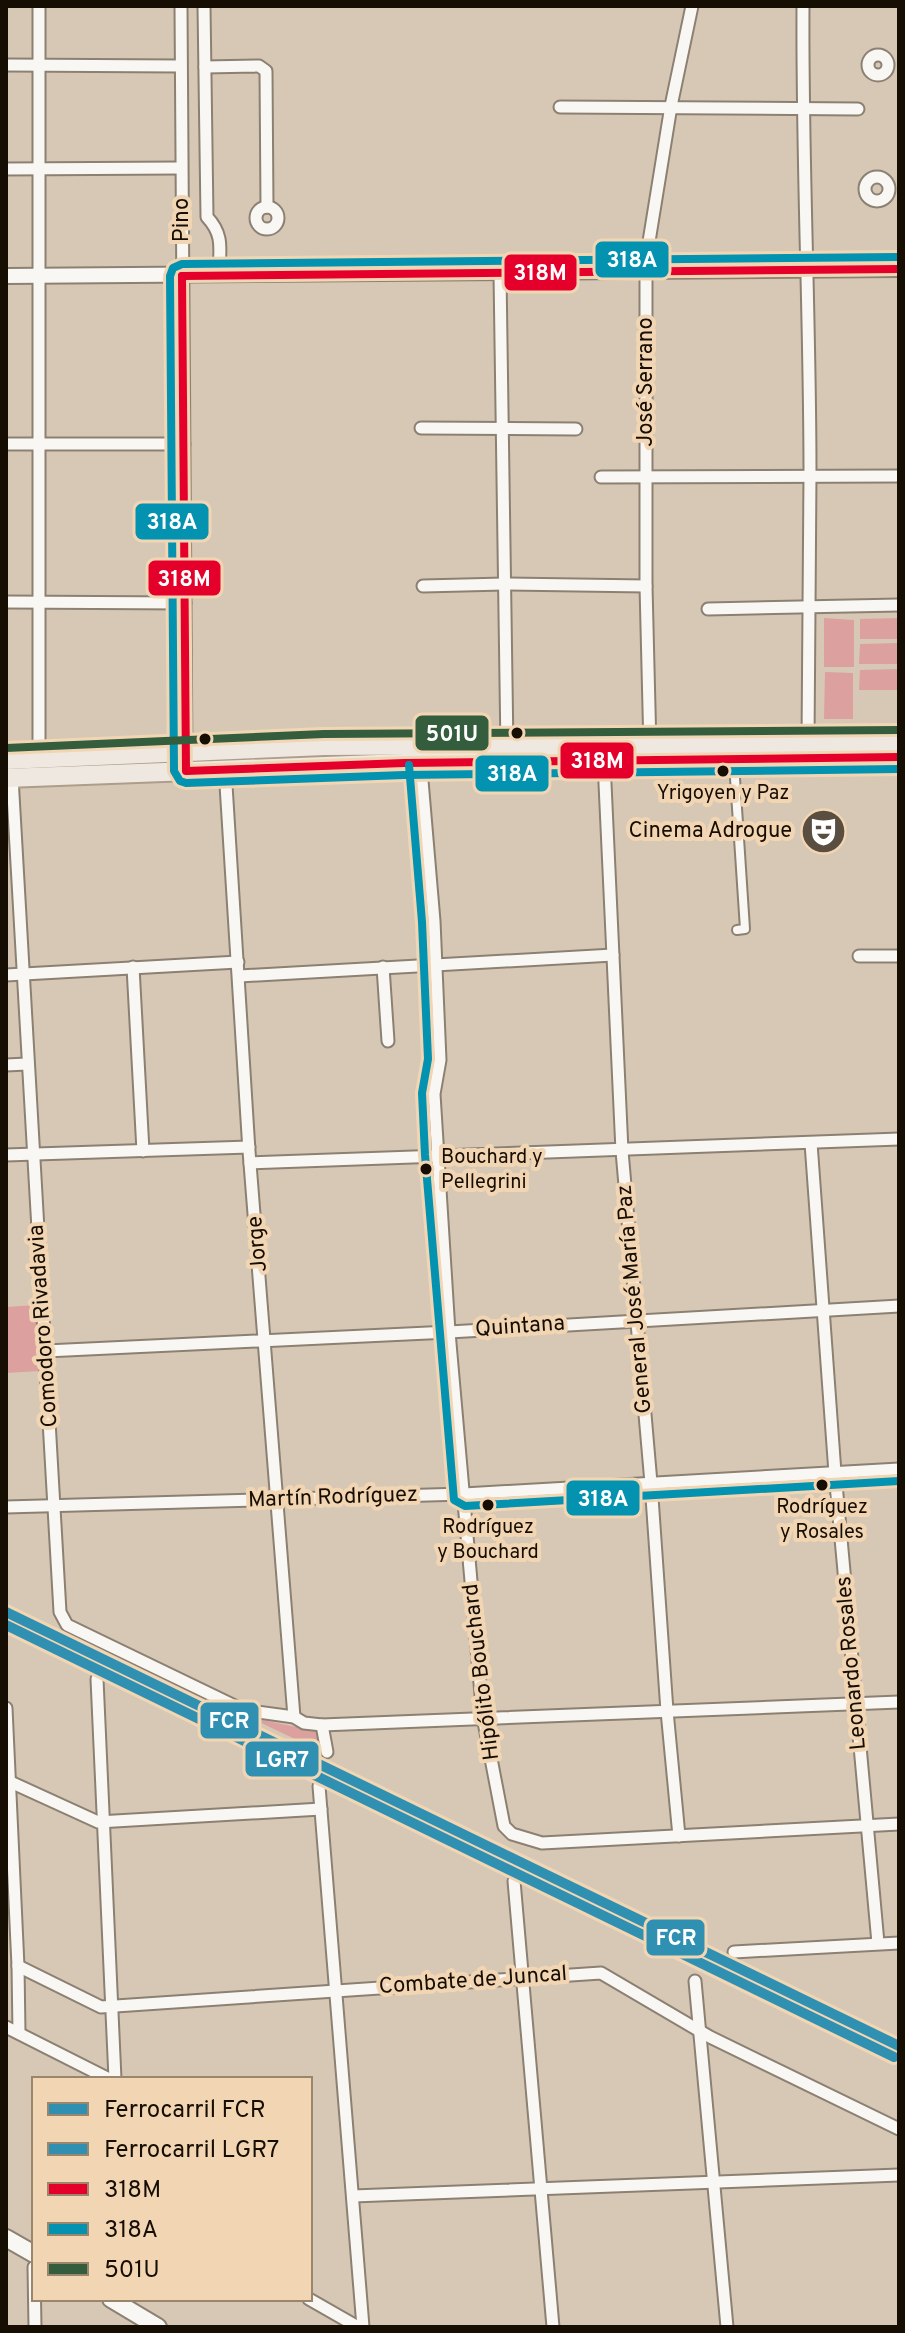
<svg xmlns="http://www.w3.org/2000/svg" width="905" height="2333" viewBox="0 0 905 2333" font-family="Overpass,sans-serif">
<rect width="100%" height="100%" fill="#d7c8b5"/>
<g fill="#dca09e">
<polygon points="824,618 854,620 854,667 824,667"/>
<polygon points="899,618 899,639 860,639 860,619"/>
<polygon points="899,643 899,664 859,664 860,644"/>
<polygon points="899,669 899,690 859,690 860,670"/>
<polygon points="825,672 853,673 853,719 824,719"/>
<polygon points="36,1305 40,1371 6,1373 6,1307"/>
<polygon points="251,1718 317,1731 320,1735 322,1752"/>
</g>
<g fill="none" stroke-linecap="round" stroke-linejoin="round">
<defs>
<polyline id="pedestrian" points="735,778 745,929 737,930"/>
<g id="minor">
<polyline points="39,6 39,758"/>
<polyline points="181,6 186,758"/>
<path d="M204,6L207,217C225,236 219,251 219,275"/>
<path d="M803,6C802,162 810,318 810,474C810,564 808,653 808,742"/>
<circle cx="878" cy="65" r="10"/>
<polyline points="6,65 180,66"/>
<polyline points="205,67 259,66 266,71 267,207"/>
<polyline points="560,107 858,109"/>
<polyline points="6,169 181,168"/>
<circle cx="877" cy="189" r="12"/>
<circle cx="267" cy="218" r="11"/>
<polyline points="500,274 507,749"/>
<polyline points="421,428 576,429"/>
<polyline points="6,444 184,444"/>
<polyline points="601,477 899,476"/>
<polyline points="423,586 504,584 646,586"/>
<polyline points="6,602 185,603"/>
<polyline points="708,609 899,605"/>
<polyline points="650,749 646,586 646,260 671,106 692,6"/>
<polyline points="420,757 434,921 440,1060 434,1094 449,1332 483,1717 504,1826 512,1834 542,1843 899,1824"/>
<polyline points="604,762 622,1151 651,1483 667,1711 679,1836"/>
<polyline points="225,769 249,1151 294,1717"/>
<polyline points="12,777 60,1612 67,1625 243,1710 294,1717 304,1723 322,1725 899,1702"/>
<polyline points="859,956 899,956"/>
<polyline points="133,967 143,1151"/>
<polyline points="383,967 388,1041"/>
<polyline points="6,975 238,962"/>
<polyline points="240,976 613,955"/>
<polyline points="6,1065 27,1064"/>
<polyline points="811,1143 835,1473 878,1943"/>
<polyline points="6,1155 249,1147"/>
<polyline points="250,1163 899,1139"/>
<polyline points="46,1351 449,1332 899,1306"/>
<polyline points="6,1507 464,1494 899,1469"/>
<polyline points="97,1679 115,2079"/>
<polyline points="6,1708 18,1966 19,2033"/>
<polyline points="322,1725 327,1752"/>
<polyline points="6,1780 98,1822 321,1809"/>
<polyline points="319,1786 363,2327"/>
<polyline points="514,1881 553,2327"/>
<polyline points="734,1952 899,1943"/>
<polyline points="18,1966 101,2007 601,1973 710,2037 899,2129"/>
<polyline points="695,1981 727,2327"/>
<polyline points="6,2027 109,2079"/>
<polyline points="353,2196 899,2175"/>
<polyline points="34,2267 35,2327"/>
<polyline points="309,2299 358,2327"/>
</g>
<polyline id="tertiary" points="6,276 899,269"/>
<g id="secondary">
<polyline points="6,2238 34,2254"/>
<polyline points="111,2299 158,2327"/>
</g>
<g id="primary">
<polyline points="6,760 324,746 899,742"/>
<polyline points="6,778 404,763 899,757"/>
</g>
</defs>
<use href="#pedestrian" stroke="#8b8072" stroke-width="12"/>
<use href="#minor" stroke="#8b8072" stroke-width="15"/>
<use href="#tertiary" stroke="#8b8072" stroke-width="18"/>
<use href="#secondary" stroke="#8b8072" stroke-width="20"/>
<use href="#primary" stroke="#ad9d8a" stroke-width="22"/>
<use href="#pedestrian" stroke="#f9f7f4" stroke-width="8"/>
<use href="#minor" stroke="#f9f7f4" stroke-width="11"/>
<use href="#tertiary" stroke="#f9f7f4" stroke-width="14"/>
<use href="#secondary" stroke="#f9f7f4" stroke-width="16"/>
<use href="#primary" stroke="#efe8e0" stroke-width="18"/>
<defs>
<g id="bus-1">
<polyline points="182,276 186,771 404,763 899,757"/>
<polyline points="182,276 899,269"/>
</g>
<g id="bus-2">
<polyline points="899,257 182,264 173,268 170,276 174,771 180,781 186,783 404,775 899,769"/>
<polyline points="409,765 422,922 428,1059 422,1093 425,1155 454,1500 465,1506 899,1481"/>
</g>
<polyline id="bus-3" points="6,748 324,734 899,730"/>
</defs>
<use href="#bus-1" stroke="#f2d6b4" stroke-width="14"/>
<use href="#bus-2" stroke="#f2d6b4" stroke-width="14"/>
<use href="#bus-3" stroke="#f2d6b4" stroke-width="14"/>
<use href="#bus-1" stroke="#e4002b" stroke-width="8"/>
<use href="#bus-2" stroke="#0392b0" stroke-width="8"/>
<use href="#bus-3" stroke="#345d3d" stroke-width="8"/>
<defs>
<polyline id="rail-1" points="6,1612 899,2046"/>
<polyline id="rail-2" points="6,1625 894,2057"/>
</defs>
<use href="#rail-1" stroke="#f2d6b4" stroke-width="16"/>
<use href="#rail-2" stroke="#f2d6b4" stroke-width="16"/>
<use href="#rail-1" stroke="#2f90b2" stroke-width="10"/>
<use href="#rail-2" stroke="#2f90b2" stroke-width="10"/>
</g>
<defs>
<symbol id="theatre-disc" viewBox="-11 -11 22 22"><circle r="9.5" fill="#5a4e41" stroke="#f2d6b4"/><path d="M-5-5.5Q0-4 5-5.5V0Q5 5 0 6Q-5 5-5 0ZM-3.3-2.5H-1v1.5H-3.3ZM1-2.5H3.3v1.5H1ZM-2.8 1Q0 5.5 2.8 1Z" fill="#fff"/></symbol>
</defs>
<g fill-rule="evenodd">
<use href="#theatre-disc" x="798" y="806" width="51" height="51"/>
</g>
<g fill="#160d03" stroke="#f2d6b4" stroke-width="3">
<circle cx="517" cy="733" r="7"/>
<circle cx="205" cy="739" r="7"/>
<circle cx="723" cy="771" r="7"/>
<circle cx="426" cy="1169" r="7"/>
<circle cx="822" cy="1485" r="7"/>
<circle cx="488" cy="1505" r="7"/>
</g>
<g text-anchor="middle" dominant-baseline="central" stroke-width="8" stroke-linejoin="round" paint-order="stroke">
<g font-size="20" fill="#160d03" stroke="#f2d6b4">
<text x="723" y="794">Yrigoyen y Paz</text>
<text x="441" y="1158" text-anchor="start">Bouchard y<tspan x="441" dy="25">Pellegrini</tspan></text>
<text x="822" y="1508">Rodríguez<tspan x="822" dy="25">y Rosales</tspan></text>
<text x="488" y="1528">Rodríguez<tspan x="488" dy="25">y Bouchard</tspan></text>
</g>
<g font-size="22" fill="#160d03" stroke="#f2d6b4">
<text transform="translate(182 220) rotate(-90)">Pino</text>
<text transform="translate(646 382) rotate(-90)">José Serrano</text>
<text transform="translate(258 1244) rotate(-95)">Jorge</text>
<text transform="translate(635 1299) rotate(-95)">General José María Paz</text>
<text transform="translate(44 1326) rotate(-94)">Comodoro Rivadavia</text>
<text transform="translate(520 1327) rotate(-4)">Quintana</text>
<text transform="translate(333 1498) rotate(-2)">Martín Rodríguez</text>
<text transform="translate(852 1663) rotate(-95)">Leonardo Rosales</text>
<text transform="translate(482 1672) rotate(-97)">Hipólito Bouchard</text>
<text transform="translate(473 1981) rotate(-4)">Combate de Juncal</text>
</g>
<g font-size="22" fill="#160d03" stroke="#f2d6b4" text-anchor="end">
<text x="792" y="831">Cinema Adrogue</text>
</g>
</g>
<g stroke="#f2d6b4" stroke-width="3">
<rect x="594" y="240" width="76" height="39" rx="8" fill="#0392b0"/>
<rect x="503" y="253" width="75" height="39" rx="8" fill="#e4002b"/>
<rect x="134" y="502" width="76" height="39" rx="8" fill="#0392b0"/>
<rect x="147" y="559" width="75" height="38" rx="8" fill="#e4002b"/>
<rect x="414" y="714" width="76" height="38" rx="8" fill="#345d3d"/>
<rect x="559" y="741" width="76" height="39" rx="8" fill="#e4002b"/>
<rect x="474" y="754" width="76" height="39" rx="8" fill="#0392b0"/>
<rect x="565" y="1479" width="76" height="38" rx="8" fill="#0392b0"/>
<rect x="199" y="1701" width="61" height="39" rx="8" fill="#2f90b2"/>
<rect x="244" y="1740" width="76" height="38" rx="8" fill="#2f90b2"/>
<rect x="645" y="1918" width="61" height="39" rx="8" fill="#2f90b2"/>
</g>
<g font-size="22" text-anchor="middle" font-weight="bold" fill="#fff">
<text x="632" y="267">318A</text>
<text x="540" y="280">318M</text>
<text x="172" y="529">318A</text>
<text x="184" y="586">318M</text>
<text x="452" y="741">501U</text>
<text x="597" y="768">318M</text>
<text x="512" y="781">318A</text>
<text x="603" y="1506">318A</text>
<text x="229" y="1728">FCR</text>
<text x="282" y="1767">LGR7</text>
<text x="676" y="1945">FCR</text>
</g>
<rect width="905" height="2333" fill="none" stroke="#160d03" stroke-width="16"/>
<rect x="32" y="2077" width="280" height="224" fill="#f2d6b4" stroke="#9a866d" stroke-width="2"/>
<rect x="48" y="2103" width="40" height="12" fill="#2f90b2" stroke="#9a866d" stroke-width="2"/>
<text x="104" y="2117" font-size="24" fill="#160d03">Ferrocarril FCR</text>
<rect x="48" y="2143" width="40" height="12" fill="#2f90b2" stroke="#9a866d" stroke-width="2"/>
<text x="104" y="2157" font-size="24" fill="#160d03">Ferrocarril LGR7</text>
<rect x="48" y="2183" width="40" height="12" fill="#e4002b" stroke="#9a866d" stroke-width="2"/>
<text x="104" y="2197" font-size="24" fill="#160d03">318M</text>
<rect x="48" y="2223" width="40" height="12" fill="#0392b0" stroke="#9a866d" stroke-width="2"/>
<text x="104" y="2237" font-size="24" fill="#160d03">318A</text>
<rect x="48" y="2263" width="40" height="12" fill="#345d3d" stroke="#9a866d" stroke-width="2"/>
<text x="104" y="2277" font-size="24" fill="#160d03">501U</text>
</svg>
